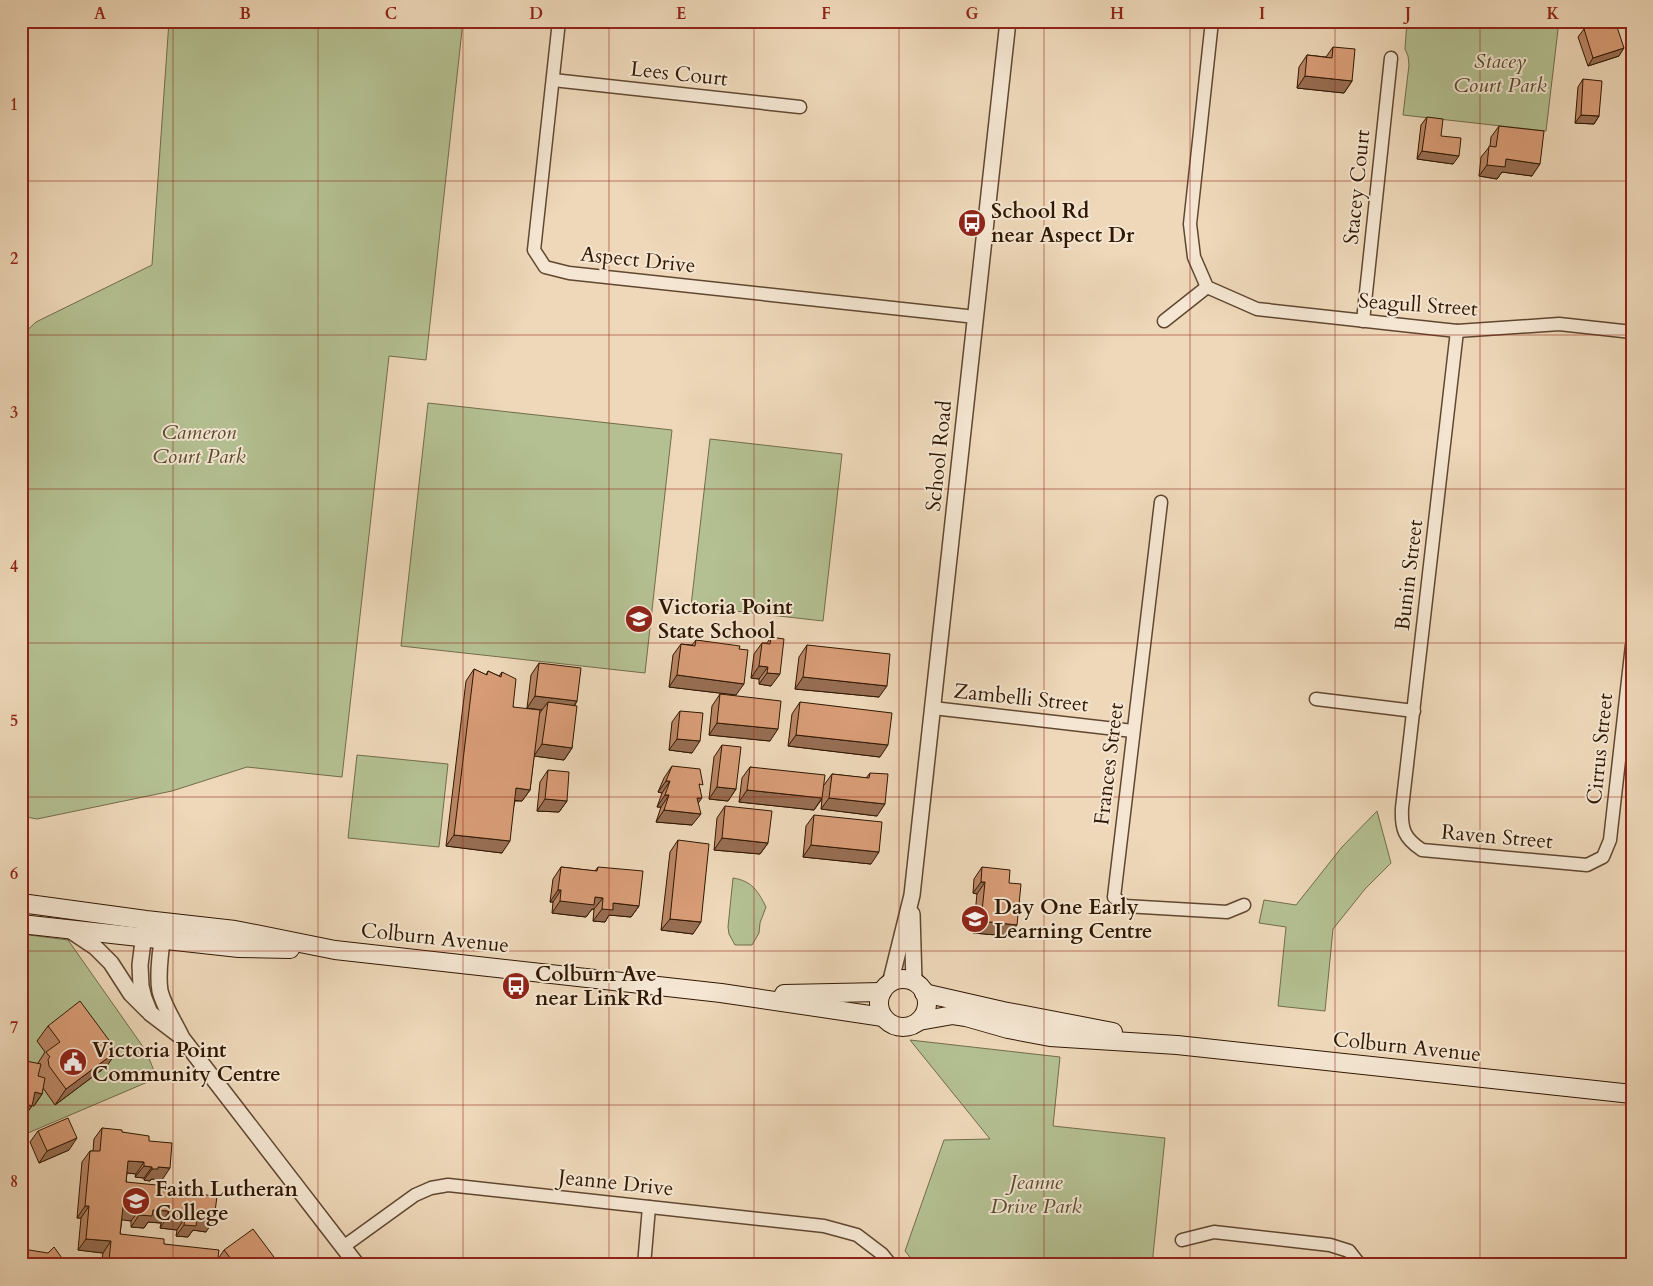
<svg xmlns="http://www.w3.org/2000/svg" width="1653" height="1286" viewBox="0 0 1653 1286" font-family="Cardo,serif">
<rect width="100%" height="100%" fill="#eed8b9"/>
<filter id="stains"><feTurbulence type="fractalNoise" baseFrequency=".004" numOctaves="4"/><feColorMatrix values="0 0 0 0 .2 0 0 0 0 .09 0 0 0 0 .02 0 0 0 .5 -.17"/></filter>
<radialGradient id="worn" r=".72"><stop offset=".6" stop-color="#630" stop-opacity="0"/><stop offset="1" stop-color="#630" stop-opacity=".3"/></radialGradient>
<g fill="#b4c092" stroke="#726c4a">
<polygon points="169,21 463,21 426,360 389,356 342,777 247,767 172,791 37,819 21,816 21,336 36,322 152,265"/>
<polygon points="1407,21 1559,21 1546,131 1403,115 1409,65 1408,56 1405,49"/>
<polygon points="428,403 672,430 645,673 401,646"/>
<polygon points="710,439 842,454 823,621 691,606"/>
<polygon points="357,755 448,764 439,847 348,838"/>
<polygon points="1377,811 1391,863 1365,889 1333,929 1325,1011 1278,1006 1286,927 1259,923 1264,900 1296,905 1342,847"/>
<path d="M733,878C752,881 758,891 766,907L760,923L759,933L752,945H735L729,934L728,927Z"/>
<polygon points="21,934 68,940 146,1051 157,1078 21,1136"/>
<polygon points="910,1040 1060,1057 1053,1126 1165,1138 1152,1265 916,1265 905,1251 944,1140 990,1139"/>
</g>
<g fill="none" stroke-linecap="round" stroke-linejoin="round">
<defs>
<g id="minor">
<polyline points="559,21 534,250 545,267 569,273 976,317"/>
<polyline points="1212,21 1190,224 1194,257 1207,287 1257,309 1457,331 1559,324 1632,332"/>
<polyline points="553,80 800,107"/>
<polyline points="1164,321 1207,287"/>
<polyline points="1363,321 1391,58"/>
<path d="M1457,331L1402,808C1401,829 1404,838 1422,850L1587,865L1603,857L1610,840L1632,645"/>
<polyline points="1161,502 1114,897 1125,906 1227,912 1244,905"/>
<polyline points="1316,699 1414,711"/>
<polyline points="933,708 1133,731"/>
<polyline points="1182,1240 1214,1232 1330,1245 1349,1251 1360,1265"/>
<polyline points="343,1247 415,1195 431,1188 448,1185 824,1226 857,1235 882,1254 891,1265"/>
<polyline points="644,1265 649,1207"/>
</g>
<g id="tertiary">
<polyline points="912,914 914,982"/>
<polyline points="145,926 140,965 141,986 144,998 150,1013 179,1035"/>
<path d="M164,928C161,947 157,973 160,991C164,1007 175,1023 182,1038L357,1265"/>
<polyline points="68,929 95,947 111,963 131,994 147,1010"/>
<polyline points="890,984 912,895 1008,21"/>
</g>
<g id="secondary">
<polyline points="21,903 146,920 235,930 335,950 721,993 883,1017"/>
<polyline points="21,924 239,948 290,949"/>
<circle cx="903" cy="1003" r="24"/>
<polyline points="924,993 1003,1011 1113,1032"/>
<polyline points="784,994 882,992"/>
<polyline points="919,1021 953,1015 966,1017 1008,1029 1050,1037 1177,1045 1632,1094"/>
</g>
</defs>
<use href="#minor" stroke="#604730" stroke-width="15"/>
<use href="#tertiary" stroke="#604730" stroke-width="18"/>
<use href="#secondary" stroke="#301702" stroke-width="20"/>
<use href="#minor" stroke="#f4e6d2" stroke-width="12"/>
<use href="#tertiary" stroke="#f4e6d2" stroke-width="15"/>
<use href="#secondary" stroke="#f4e6d2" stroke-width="18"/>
</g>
<g fill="#bb8766" stroke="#301702">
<polygon points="1632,21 1632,40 1629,40"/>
<polygon points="1584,29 1619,56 1588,66 1578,37"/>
<polygon points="1333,47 1352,81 1344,93 1297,88 1299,67 1307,55 1326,57"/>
<polygon points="1583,79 1599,116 1594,124 1575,123 1578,87"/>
<polygon points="1427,117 1441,136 1453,164 1417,159 1421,125"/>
<polygon points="1499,126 1532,176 1502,172 1497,179 1479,176 1481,157 1490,146 1491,137"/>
<polygon points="771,637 771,686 759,684 759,679 751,678 754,654 762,643 767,643"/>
<polygon points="696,640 739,649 736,695 669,687 673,655 681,644 692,645"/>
<polygon points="807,645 879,697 795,689 799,657"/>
<polygon points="539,663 577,701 575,705 572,748 564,760 534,756 530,790 522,801 515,801 502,853 446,846 466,681 474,669 486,675 488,671 499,676 502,672 513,707 539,714 542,710 527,708 531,675"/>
<polygon points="720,694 770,741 709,735 712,706"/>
<polygon points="800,702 880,757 788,746 792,714"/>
<polygon points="680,711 692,753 669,750 672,722"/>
<polygon points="722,745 736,789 728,801 709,799 714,757"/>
<polygon points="672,766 700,789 698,803 692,825 656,822 661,807 657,807 662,793 658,792 664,778"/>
<polygon points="750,767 824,785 832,774 866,778 870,773 877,816 821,809 822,799 814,810 739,802 742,778"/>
<polygon points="548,770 567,801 559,812 537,811 540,782"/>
<polygon points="725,806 768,843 760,854 714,850 717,818"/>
<polygon points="814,815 871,864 803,857 806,826"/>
<polygon points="678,840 693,934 661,930 670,852"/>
<polygon points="561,867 595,871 598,867 639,906 631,917 609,915 605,922 593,921 594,909 592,909 586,917 552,913 553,902 550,902 553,879"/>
<polygon points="982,867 1009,883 1008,936 973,933 977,894 973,893 974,879"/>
<polygon points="48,1026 107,1066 55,1105 43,1088 42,1094 34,1106 32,1105 24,1117 38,1063 45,1052 37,1041"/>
<polygon points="102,1128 122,1132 149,1141 162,1180 151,1179 150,1181 144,1180 144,1178 135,1177 136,1174 127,1173 126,1182 176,1192 206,1232 193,1230 188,1237 176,1236 177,1230 160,1228 161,1223 148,1222 144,1228 131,1227 131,1221 122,1219 120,1234 164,1244 218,1259 224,1250 280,1265 219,1265 217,1263 217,1265 101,1265 103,1253 78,1250 81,1218 77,1218 82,1162 90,1151 93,1151 94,1139"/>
<polygon points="38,1131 69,1150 39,1163 30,1142"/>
</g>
<g fill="#986e53" stroke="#301702">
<polygon points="1632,35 1632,40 1629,40"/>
<polygon points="1624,48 1619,56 1588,66 1593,58"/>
<polygon points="1305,76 1352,81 1344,93 1297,88"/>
<polygon points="1581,115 1599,116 1594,124 1575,123"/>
<polygon points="1422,151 1459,156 1453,164 1417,159"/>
<polygon points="1506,159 1540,164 1532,176 1502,172 1497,179 1479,176 1487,165"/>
<polygon points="759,666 768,667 759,679 751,678"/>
<polygon points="767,673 780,674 771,686 759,684"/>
<polygon points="677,675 744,684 736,695 669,687"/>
<polygon points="803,677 887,686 879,697 795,689"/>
<polygon points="535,696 577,701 569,713 548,702 542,710 527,708"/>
<polygon points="717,723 778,729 770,741 709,735"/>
<polygon points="796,735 888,745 880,757 788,746"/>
<polygon points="677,739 700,741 692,753 669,750"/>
<polygon points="542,744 572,748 564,760 534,756"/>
<polygon points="666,781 670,781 662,793 658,792"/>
<polygon points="717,787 736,789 728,801 709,799"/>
<polygon points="516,788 530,790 522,801 508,800"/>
<polygon points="747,790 822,798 814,810 739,802"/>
<polygon points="665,795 669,795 661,807 657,807"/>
<polygon points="697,798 702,798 693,810"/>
<polygon points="829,798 885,804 877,816 821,809"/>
<polygon points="545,799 567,801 559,812 537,811"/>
<polygon points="664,810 701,814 692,825 656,822"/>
<polygon points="454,835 510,841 502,853 446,846"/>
<polygon points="722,838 768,843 760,854 714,850"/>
<polygon points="811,845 879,852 871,864 803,857"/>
<polygon points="981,882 985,882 977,894 973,893"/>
<polygon points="558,890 561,890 553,902 550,902"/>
<polygon points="595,897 603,898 594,909 592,909 586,917 552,913 560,901"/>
<polygon points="613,903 639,906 631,917 609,915 605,922 593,921 602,909"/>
<polygon points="670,919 701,922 693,934 661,930"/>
<polygon points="981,921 1017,925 1008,936 973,933"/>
<polygon points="117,1051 107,1066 55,1105 66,1089"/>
<polygon points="35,1092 42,1094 34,1106 27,1104"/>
<polygon points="21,1104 32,1106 24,1117 21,1117"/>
<polygon points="77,1138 69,1150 39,1163 47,1151"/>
<polygon points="128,1161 144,1162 136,1174 120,1172"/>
<polygon points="144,1166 152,1167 144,1178 135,1177"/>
<polygon points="158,1167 170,1168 162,1180 151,1179 150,1181 144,1180 152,1169"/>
<polygon points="85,1206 89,1206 81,1218 77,1218"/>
<polygon points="123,1207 140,1209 131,1221 115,1219"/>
<polygon points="153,1210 169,1211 161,1223 148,1222 144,1228 131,1227 139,1215"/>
<polygon points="168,1216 185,1218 177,1230 160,1228"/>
<polygon points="197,1218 214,1220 206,1232 193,1230 188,1237 176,1236 184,1225"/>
<polygon points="86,1239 111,1241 103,1253 78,1250"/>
<polygon points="109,1260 126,1262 124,1265 106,1265"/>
</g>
<g fill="#d99d77" stroke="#301702">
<polygon points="1609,21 1615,21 1624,48 1593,58 1584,29"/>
<polygon points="1333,47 1355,49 1352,81 1305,76 1307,55 1332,58"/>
<polygon points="1583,79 1602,81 1599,116 1581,115"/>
<polygon points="1427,117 1443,119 1441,136 1461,138 1459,156 1422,151"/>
<polygon points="1499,126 1544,131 1540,164 1506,159 1505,167 1487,165 1489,146 1496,147"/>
<polygon points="771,637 784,639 780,674 767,673 768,667 759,666 762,643 770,644"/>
<polygon points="696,640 740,646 739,649 748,650 744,684 677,675 681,644 695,646"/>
<polygon points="807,645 890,654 887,686 803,677"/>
<polygon points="539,663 581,668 577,701 535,696"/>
<polygon points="474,669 487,675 488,671 501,677 502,672 516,679 513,707 540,710 530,790 516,788 510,841 454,835"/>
<polygon points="720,694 781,701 778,729 717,723"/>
<polygon points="548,702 577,706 572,748 542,744"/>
<polygon points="800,702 892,713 888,745 796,735"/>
<polygon points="680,711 703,713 700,741 677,739"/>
<polygon points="722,745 741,747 736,789 717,787"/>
<polygon points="672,766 700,769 703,785 699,784 702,798 697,798 701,814 664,810 669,795 665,795 670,781 666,781"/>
<polygon points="750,767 825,775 822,798 747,790"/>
<polygon points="548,770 569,772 567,801 545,799"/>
<polygon points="870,773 888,774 885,804 829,798 832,774 869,778"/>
<polygon points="725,806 772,811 768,843 722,838"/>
<polygon points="814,815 882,822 879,852 811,845"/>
<polygon points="678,840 709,844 701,922 670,919"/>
<polygon points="561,867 597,871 598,867 643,871 639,906 613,903 613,910 602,909 603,898 595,897 594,905 560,901 561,890 558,890"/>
<polygon points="982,867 1010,870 1009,883 1021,884 1017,925 981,921 985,882 981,882"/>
<polygon points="80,1001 117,1051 66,1089 49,1066 48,1059 50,1057 46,1052 60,1042 48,1026"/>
<polygon points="21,1060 41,1064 38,1076 45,1078 42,1094 35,1092 32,1106 21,1104"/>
<polygon points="68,1118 77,1138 47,1151 38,1131"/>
<polygon points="102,1128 122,1130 122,1132 149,1136 149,1141 172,1143 170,1168 158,1167 158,1169 152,1169 152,1167 144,1166 144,1162 128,1161 126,1182 177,1187 176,1192 217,1196 214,1220 197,1218 196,1226 184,1225 185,1218 168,1216 169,1211 153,1210 152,1216 139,1215 140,1209 123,1207 120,1234 164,1239 164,1244 219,1250 217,1265 141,1264 141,1265 126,1265 126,1262 109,1260 111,1241 86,1239 89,1206 85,1206 90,1151 100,1151"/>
<polygon points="253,1229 280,1265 233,1265 235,1264 224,1250"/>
<polygon points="54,1247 67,1265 21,1265 21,1256 22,1256 23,1249 48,1253"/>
</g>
<path fill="none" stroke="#8f2418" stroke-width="1" stroke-opacity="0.55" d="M173,21V1265M318,21V1265M463,21V1265M609,21V1265M754,21V1265M899,21V1265M1044,21V1265M1190,21V1265M1335,21V1265M1480,21V1265M21,181H1632M21,335H1632M21,489H1632M21,643H1632M21,797H1632M21,951H1632M21,1105H1632"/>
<defs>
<symbol id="bus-disc" viewBox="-11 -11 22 22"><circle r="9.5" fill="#8f2418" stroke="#f4e6d2"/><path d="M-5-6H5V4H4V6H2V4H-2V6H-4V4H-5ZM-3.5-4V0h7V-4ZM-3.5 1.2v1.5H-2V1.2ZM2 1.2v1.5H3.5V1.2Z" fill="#fff"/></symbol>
<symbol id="school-disc" viewBox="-11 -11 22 22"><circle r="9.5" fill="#8f2418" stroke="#f4e6d2"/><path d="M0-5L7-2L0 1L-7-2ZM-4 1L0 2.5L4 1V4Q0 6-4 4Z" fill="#fff"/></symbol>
<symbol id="civic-disc" viewBox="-11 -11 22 22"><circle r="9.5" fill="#8f2418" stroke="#f4e6d2"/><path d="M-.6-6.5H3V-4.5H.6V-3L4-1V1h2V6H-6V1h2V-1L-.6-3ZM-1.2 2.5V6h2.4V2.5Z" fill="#fff"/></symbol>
</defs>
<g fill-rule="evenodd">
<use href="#bus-disc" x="956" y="207" width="32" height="32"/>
<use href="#school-disc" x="623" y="603" width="32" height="32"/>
<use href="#school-disc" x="959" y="903" width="32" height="32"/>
<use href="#bus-disc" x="500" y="970" width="32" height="32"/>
<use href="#civic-disc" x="57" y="1046" width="32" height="32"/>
<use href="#school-disc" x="120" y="1185" width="32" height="32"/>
</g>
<g text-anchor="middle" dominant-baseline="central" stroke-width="4" stroke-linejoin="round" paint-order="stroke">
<g font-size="21" font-style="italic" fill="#584a2d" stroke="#f4e6d2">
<text x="1500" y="61">Stacey<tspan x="1500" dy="24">Court Park</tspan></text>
<text x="199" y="432">Cameron<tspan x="199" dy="24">Court Park</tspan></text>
<text x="1036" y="1182">Jeanne<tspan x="1036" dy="24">Drive Park</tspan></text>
</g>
<g font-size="21" fill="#301702" stroke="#f4e6d2">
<text transform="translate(679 74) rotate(6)">Lees Court</text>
<text transform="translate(1357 187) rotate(-84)">Stacey Court</text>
<text transform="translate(638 260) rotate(6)">Aspect Drive</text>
<text transform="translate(1418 305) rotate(4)">Seagull Street</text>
<text transform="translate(939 456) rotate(-84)">School Road</text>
<text transform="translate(1409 575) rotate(-83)">Bunin Street</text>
<text transform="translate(1021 698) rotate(6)">Zambelli Street</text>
<text transform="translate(1600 749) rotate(-84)">Cirrus Street</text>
<text transform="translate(1109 764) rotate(-83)">Frances Street</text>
<text transform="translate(1497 837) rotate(5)">Raven Street</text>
<text transform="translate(435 938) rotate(6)">Colburn Avenue</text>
<text transform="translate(1407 1047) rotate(6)">Colburn Avenue</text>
<text transform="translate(616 1183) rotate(6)">Jeanne Drive</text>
</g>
<g font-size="21" font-weight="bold" fill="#301702" stroke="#f4e6d2" text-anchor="start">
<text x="991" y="211">School Rd<tspan x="991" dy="24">near Aspect Dr</tspan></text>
<text x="658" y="607">Victoria Point<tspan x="658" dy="24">State School</tspan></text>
<text x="994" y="907">Day One Early<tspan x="994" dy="24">Learning Centre</tspan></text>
<text x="535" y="974">Colburn Ave<tspan x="535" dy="24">near Link Rd</tspan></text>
<text x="92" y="1050">Victoria Point<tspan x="92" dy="24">Community Centre</tspan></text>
<text x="155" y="1189">Faith Lutheran<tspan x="155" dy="24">College</tspan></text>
</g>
</g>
<rect width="1653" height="1286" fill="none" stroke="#eed8b9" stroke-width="55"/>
<rect x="28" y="28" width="1598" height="1230" fill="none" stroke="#8f2418" stroke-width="2"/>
<g font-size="16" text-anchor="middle" font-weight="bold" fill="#8f2418">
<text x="100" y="19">A</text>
<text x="245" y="19">B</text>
<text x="391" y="19">C</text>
<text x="536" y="19">D</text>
<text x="681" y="19">E</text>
<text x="826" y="19">F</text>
<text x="972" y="19">G</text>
<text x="1117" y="19">H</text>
<text x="1262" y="19">I</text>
<text x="1408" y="19">J</text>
<text x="1553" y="19">K</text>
<text x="14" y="110">1</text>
<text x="14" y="264">2</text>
<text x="14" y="418">3</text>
<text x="14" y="572">4</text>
<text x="14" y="726">5</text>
<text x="14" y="879">6</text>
<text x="14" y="1033">7</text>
<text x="14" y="1187">8</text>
</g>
<rect width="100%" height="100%" filter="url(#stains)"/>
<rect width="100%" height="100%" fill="url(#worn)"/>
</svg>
